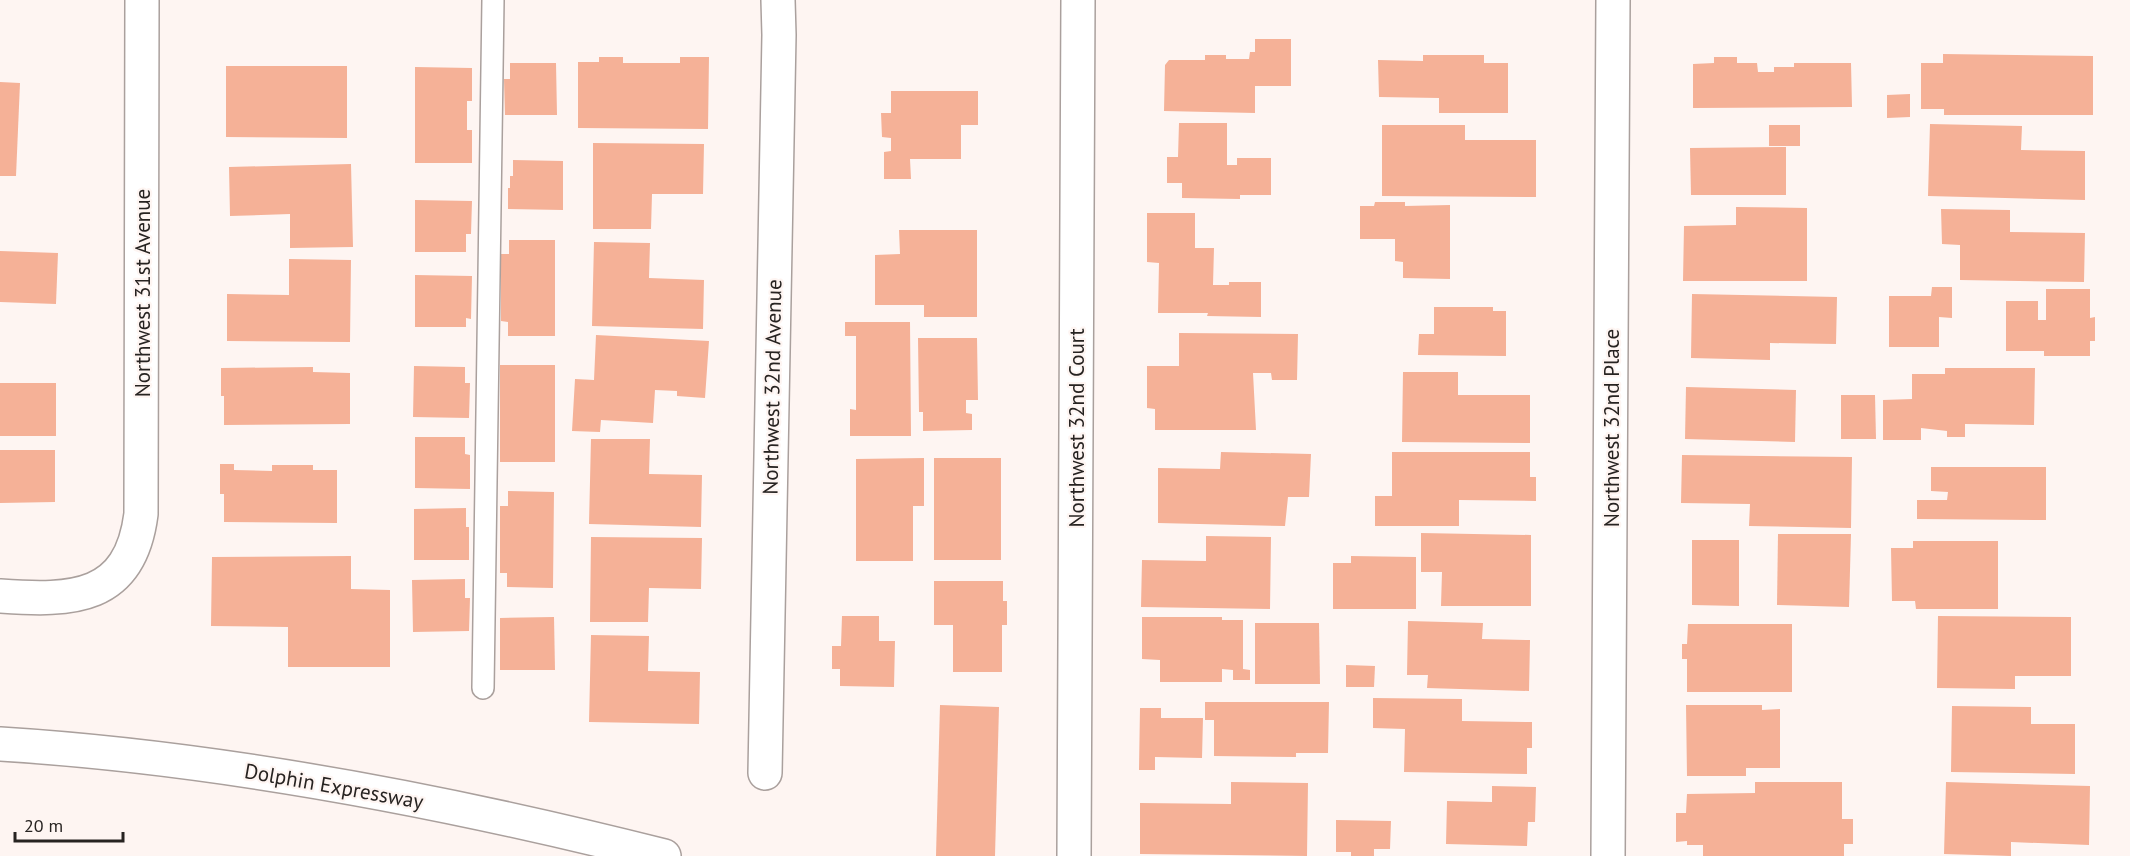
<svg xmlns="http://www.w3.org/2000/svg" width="2130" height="856" viewBox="0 0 2130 856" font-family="'PT Sans',sans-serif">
<rect width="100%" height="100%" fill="#fef5f2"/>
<g fill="#f5b197">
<polygon points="1255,39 1291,39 1291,86 1255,86 1255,113 1164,111 1165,65 1169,60 1205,60 1205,55 1226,55 1226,59 1249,59 1250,52 1255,52"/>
<polygon points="1943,54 2093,56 2093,115 1944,115 1944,109 1921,109 1921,63 1943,63"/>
<polygon points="1423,55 1484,55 1484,63 1508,63 1508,113 1439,113 1439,98 1379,97 1378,60 1423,61"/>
<polygon points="599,57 623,57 623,63 680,63 680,57 709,57 708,129 578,128 578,62 599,62"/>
<polygon points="1714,57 1737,57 1737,63 1757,63 1758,72 1774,72 1774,67 1794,67 1794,63 1851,63 1852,107 1693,108 1693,64 1714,63"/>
<polygon points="510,63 556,63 557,115 505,115 504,79 510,79"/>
<polygon points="226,66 347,66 347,138 226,137"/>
<polygon points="415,67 472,68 472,101 467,101 467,130 472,130 472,163 415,163"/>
<polygon points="0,82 20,83 16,176 0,176"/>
<polygon points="891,91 978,91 978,125 961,125 961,159 910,159 911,179 884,179 884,152 891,151 891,138 882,137 881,113 891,113"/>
<polygon points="1910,94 1910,117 1887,118 1887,95"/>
<polygon points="1179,123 1227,123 1227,165 1237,165 1237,158 1271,158 1271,195 1240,195 1240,199 1182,198 1182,183 1167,183 1167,157 1178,157"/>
<polygon points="1930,124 2022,126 2021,150 2085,151 2085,200 1928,196"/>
<polygon points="1382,125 1465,125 1465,140 1536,140 1536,197 1382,196"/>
<rect x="1769" y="125" width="31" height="21"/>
<polygon points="593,143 704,144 703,194 652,194 651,229 593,229"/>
<polygon points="1786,147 1786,195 1691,195 1690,148"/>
<polygon points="513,160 563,161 563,210 508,209 508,188 510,188 510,176 513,176"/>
<polygon points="351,164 353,247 290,248 290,214 230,216 229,167"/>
<polygon points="415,200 472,201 471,234 466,234 466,252 415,252"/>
<polygon points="1375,202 1405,202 1405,206 1450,205 1450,279 1403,278 1403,262 1395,261 1395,239 1360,239 1360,206 1374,206"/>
<polygon points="1736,207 1807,208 1807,281 1683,281 1684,226 1736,225"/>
<polygon points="1941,209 2010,210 2010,232 2085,233 2084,282 1960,280 1960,245 1942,244"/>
<polygon points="1147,213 1195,213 1195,248 1214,248 1213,285 1229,285 1229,282 1261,282 1261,317 1207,316 1208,313 1158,313 1159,263 1147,262"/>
<polygon points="899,230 977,230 977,317 924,317 924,305 875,305 875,255 900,254"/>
<polygon points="509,240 555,240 555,336 508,336 508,322 501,321 501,254 509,254"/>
<polygon points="594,242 650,243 649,278 704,280 703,329 592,326"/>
<polygon points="0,251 58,253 56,304 0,302"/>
<polygon points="289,259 351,260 350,342 227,341 227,294 289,295"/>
<polygon points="415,275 472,276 471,319 466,318 466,327 415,327"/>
<polygon points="1932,287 1952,287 1952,318 1939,317 1939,347 1889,347 1889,296 1931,296"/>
<polygon points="2046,289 2090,289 2090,318 2095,317 2095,341 2090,341 2090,356 2044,356 2044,351 2006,351 2006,301 2038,301 2038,320 2046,320"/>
<polygon points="1692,294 1837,297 1836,344 1770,343 1770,360 1691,358"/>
<polygon points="1434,307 1493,307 1493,311 1506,311 1506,356 1418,355 1419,334 1434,334"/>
<polygon points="845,322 910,322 911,436 850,436 850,409 856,410 856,336 845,336"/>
<polygon points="1179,333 1298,334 1297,380 1272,380 1271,373 1253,373 1256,430 1155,430 1155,409 1147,408 1147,366 1179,366"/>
<polygon points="596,335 709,341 705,398 677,396 677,391 655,390 653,423 601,420 600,432 572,431 575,379 594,380"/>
<polygon points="918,338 977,338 978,400 966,400 966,413 972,414 972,430 923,431 923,412 919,412"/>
<rect x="500" y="365" width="55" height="97"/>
<polygon points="414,366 465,367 465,383 470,383 469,418 413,417"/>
<polygon points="313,367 313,372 350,373 350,424 224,425 224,396 221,396 221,368"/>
<polygon points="1945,368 2035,368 2034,425 1965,424 1965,437 1947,437 1947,431 1921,428 1921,440 1883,440 1883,400 1912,399 1912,374 1945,374"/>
<polygon points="1403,372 1458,372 1458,395 1530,395 1530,443 1402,442"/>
<rect x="0" y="383" width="56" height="53"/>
<polygon points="1686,387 1796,390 1795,442 1685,439"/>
<polygon points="1841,395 1875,395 1876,439 1841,439"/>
<polygon points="415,437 465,437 465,454 470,455 470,489 415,488"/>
<polygon points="591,439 650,439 649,474 702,475 701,527 589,524"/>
<polygon points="0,450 55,450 55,502 0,503"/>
<polygon points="1221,452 1311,454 1309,497 1288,497 1285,526 1158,523 1158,468 1220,469"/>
<polygon points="1392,452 1530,452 1530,477 1536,477 1536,501 1459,500 1459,526 1375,526 1375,496 1392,496"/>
<polygon points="1682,455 1852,457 1851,528 1749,526 1750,504 1681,503"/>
<polygon points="924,458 924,506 913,506 913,561 856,561 856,459"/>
<rect x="934" y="458" width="67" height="102"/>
<polygon points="220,464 234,464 234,470 272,471 272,465 313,465 313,470 337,470 337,523 224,522 224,494 220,494"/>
<polygon points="1931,467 2046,467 2046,520 1917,519 1917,500 1947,500 1948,492 1931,491"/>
<polygon points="508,491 554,492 553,588 507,587 507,573 500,573 500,506 508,506"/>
<polygon points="466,508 466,527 469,527 469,560 414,560 414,509"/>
<polygon points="1421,533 1531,535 1531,606 1441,606 1442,572 1421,572"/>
<polygon points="1778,534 1851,534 1849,607 1777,605"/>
<polygon points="1206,536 1271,537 1270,609 1141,607 1142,560 1206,561"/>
<polygon points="591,537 702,538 701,589 649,588 648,622 590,622"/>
<polygon points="1692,540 1739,540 1739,606 1692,605"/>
<polygon points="1913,541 1998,541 1998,609 1916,609 1915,601 1892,601 1891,548 1913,548"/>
<polygon points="351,556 351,589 390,590 390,667 288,667 288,627 211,626 212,557"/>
<polygon points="1351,556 1416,557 1416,609 1333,609 1333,563 1351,563"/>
<polygon points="465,579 465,598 470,598 469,631 413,632 412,580"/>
<polygon points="934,581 1003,581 1003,601 1007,601 1007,625 1002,625 1002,672 953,672 953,625 934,625"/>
<polygon points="842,616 879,616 879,641 895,641 894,687 840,686 840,669 832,669 832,646 841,646"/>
<polygon points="1938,616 2071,617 2071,676 2015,676 2015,689 1937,688"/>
<polygon points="554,617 555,670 500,670 500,618"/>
<polygon points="1142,617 1222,617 1222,620 1243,620 1243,669 1250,670 1250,680 1233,680 1233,670 1222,669 1222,682 1160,682 1160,660 1142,659"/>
<polygon points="1408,621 1483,623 1482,639 1530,640 1529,691 1427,688 1428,675 1407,675"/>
<polygon points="1255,623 1319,623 1320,684 1255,684"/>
<polygon points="1688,624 1792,624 1792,692 1687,692 1687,659 1682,659 1682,644 1687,644"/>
<polygon points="591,635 649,636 648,671 700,672 699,724 589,722"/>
<polygon points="1346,665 1375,666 1374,687 1346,687"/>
<polygon points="1373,698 1462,699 1462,721 1532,722 1532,748 1527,748 1527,774 1404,772 1405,729 1373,728"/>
<polygon points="1205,702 1329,702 1328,753 1296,753 1296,757 1214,756 1214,720 1205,720"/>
<polygon points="940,705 999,707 995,856 936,856"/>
<polygon points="1686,705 1762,705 1762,710 1780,709 1780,768 1746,768 1746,776 1687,776"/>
<polygon points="1952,706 2031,707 2031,724 2075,724 2075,774 1951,772"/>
<polygon points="1140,708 1161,708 1161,718 1203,718 1202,758 1155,757 1155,770 1139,770"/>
<polygon points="1231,782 1308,783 1307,856 1140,854 1140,803 1231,804"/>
<polygon points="1755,782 1842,782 1842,819 1853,819 1853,844 1844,844 1844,856 1703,856 1703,845 1687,845 1687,841 1676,842 1676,813 1686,813 1687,794 1755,793"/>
<polygon points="1946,782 2090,786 2089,845 2011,842 2011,856 1944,854"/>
<polygon points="1492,786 1536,787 1535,822 1528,822 1527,846 1446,844 1447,801 1492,802"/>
<polygon points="1336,820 1391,821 1390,849 1374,849 1374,856 1351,856 1351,852 1336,852"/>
</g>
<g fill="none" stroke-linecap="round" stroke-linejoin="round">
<defs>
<polyline id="lane" points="483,688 493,0"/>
<g id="street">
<path d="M0,596C73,601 130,600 141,514L142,0"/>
<polyline points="765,773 779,35 778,0"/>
<polyline points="1074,856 1078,0"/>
<polyline points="1608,856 1613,0"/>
</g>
<path id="highway" d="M0,744C224,758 447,801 664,856"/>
</defs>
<use href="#lane" stroke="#aaa09d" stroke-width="24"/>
<use href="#street" stroke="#aaa09d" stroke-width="36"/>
<use href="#highway" stroke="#aaa09d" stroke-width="36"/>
<use href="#lane" stroke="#fff" stroke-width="21"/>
<use href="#street" stroke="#fff" stroke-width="33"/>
<use href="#highway" stroke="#fff" stroke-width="33"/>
</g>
<g text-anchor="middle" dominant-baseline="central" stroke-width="4.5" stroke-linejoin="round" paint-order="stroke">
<g font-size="21" fill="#272321" stroke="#fef5f2">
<text transform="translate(142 293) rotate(-90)">Northwest 31st Avenue</text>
<text transform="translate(772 387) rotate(-89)">Northwest 32nd Avenue</text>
<text transform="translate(1076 428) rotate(-90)">Northwest 32nd Court</text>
<text transform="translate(1611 428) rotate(-90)">Northwest 32nd Place</text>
<text transform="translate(334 786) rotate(10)">Dolphin Expressway</text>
</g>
</g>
<path d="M15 832v9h108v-9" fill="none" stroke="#272321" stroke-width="3"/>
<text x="24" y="832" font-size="18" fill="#272321" stroke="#fef5f2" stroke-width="4.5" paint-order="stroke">20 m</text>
</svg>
